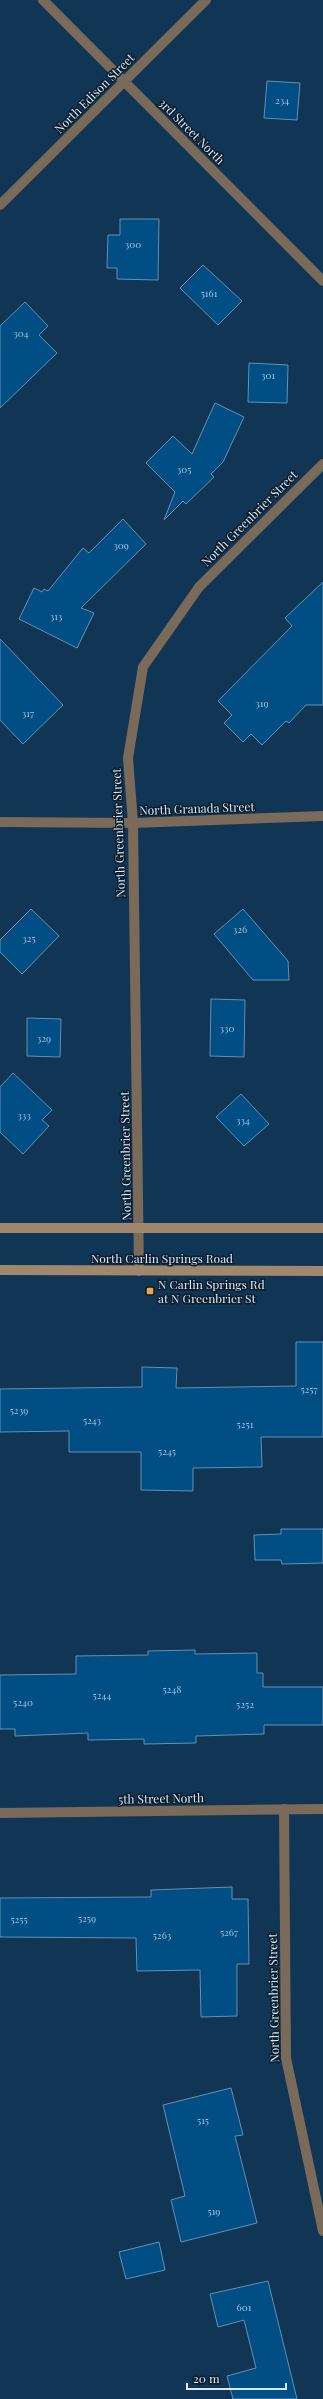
<svg xmlns="http://www.w3.org/2000/svg" width="323" height="2399" viewBox="0 0 323 2399" font-family="'Playfair Display',serif">
<rect width="100%" height="100%" fill="#113655"/>
<g fill="#004e84" stroke="#688eb2">
<polygon points="267,81 300,83 297,120 264,118"/>
<polygon points="120,219 159,219 158,280 117,279 117,268 107,268 108,235 120,235"/>
<polygon points="203,265 242,301 218,325 180,288"/>
<polygon points="25,302 48,326 39,335 57,353 0,408 0,326"/>
<polygon points="249,363 288,365 287,403 248,402"/>
<polygon points="215,403 244,417 223,462 211,474 214,477 186,504 183,501 164,520 175,492 146,463 173,436 192,454"/>
<polygon points="123,519 146,544 81,608 94,613 77,648 19,619 34,588 42,592 44,589 48,591 83,548 89,553"/>
<polygon points="323,582 323,705 306,705 289,723 286,721 262,745 251,734 243,742 224,723 232,715 218,701 292,626 285,618"/>
<polygon points="0,639 63,705 23,744 0,720"/>
<polygon points="31,909 59,936 22,974 0,952 0,940"/>
<polygon points="243,909 288,961 289,980 253,980 214,934"/>
<polygon points="211,999 245,1000 244,1057 210,1056"/>
<polygon points="27,1018 61,1019 60,1057 27,1056"/>
<polygon points="13,1073 52,1110 42,1120 49,1126 23,1154 0,1132 0,1087"/>
<polygon points="241,1094 269,1124 244,1146 216,1117"/>
<polygon points="296,1342 323,1342 323,1437 261,1437 262,1467 193,1468 193,1491 141,1490 141,1452 69,1452 69,1431 0,1432 0,1389 142,1387 142,1367 177,1368 176,1388 296,1386"/>
<polygon points="281,1529 323,1529 323,1563 282,1564 281,1560 255,1560 254,1535 281,1534"/>
<polygon points="195,1650 195,1654 257,1653 257,1673 263,1673 263,1687 323,1687 323,1725 264,1725 264,1734 196,1736 196,1743 144,1744 144,1739 88,1740 88,1733 15,1736 15,1729 0,1729 0,1675 76,1674 76,1656 148,1655 148,1651"/>
<polygon points="232,1887 232,1899 248,1899 249,1964 237,1964 237,2016 201,2017 200,1970 137,1971 136,1938 0,1937 0,1898 151,1897 151,1890"/>
<polygon points="231,2088 243,2135 235,2136 257,2223 181,2242 171,2200 185,2196 163,2105"/>
<polygon points="159,2242 165,2270 126,2279 119,2252"/>
<polygon points="268,2281 297,2399 233,2399 227,2376 256,2368 244,2320 218,2327 210,2294"/>
</g>
<g fill="none" stroke-linecap="round" stroke-linejoin="round">
<g stroke="#796a5a" stroke-width="10">
<polyline points="43,0 323,281"/>
<polyline points="0,205 206,0"/>
<polyline points="0,822 133,823 323,816"/>
<polyline points="139,1271 133,823 128,758 143,667 199,587 323,464"/>
<polyline points="284,1809 286,2058 323,2231"/>
<polyline points="0,1813 323,1809"/>
</g>
<g stroke="#a0886e" stroke-width="10">
<polyline points="0,1228 323,1228"/>
<polyline points="0,1270 323,1271"/>
</g>
</g>
<rect fill="#f3a443" stroke="#0d1d2b" stroke-width="1.5" x="146" y="1287" width="8" height="8" rx="2"/>
<g text-anchor="middle" dominant-baseline="central" stroke-width="3" stroke-linejoin="round" paint-order="stroke">
<g font-size="10" fill="#a0c3e0">
<text x="282" y="100">234</text>
<text x="133" y="244">300</text>
<text x="209" y="293">5161</text>
<text x="21" y="333">304</text>
<text x="268" y="375">301</text>
<text x="184" y="469">305</text>
<text x="121" y="545">309</text>
<text x="56" y="616">313</text>
<text x="262" y="703">319</text>
<text x="28" y="713">317</text>
<text x="240" y="929">326</text>
<text x="29" y="938">325</text>
<text x="227" y="1028">330</text>
<text x="44" y="1038">329</text>
<text x="24" y="1115">333</text>
<text x="243" y="1120">334</text>
<text x="309" y="1389">5257</text>
<text x="19" y="1410">5239</text>
<text x="92" y="1420">5243</text>
<text x="245" y="1424">5251</text>
<text x="167" y="1451">5245</text>
<text x="172" y="1689">5248</text>
<text x="102" y="1695">5244</text>
<text x="23" y="1702">5240</text>
<text x="245" y="1704">5252</text>
<text x="87" y="1918">5259</text>
<text x="19" y="1919">5255</text>
<text x="229" y="1932">5267</text>
<text x="162" y="1935">5263</text>
<text x="203" y="2120">515</text>
<text x="214" y="2211">519</text>
<text x="244" y="2307">601</text>
</g>
<g font-size="12" fill="#d6eafe" stroke="#0d1d2b">
<text transform="translate(94 93) rotate(-45)">North Edison Street</text>
<text transform="translate(192 131) rotate(45)">3rd Street North</text>
<text transform="translate(249 518) rotate(-45)">North Greenbrier Street</text>
<text transform="translate(197 808) rotate(-2)">North Granada Street</text>
<text transform="translate(118 833) rotate(-92)">North Greenbrier Street</text>
<text transform="translate(125 1156) rotate(-91)">North Greenbrier Street</text>
<text x="162" y="1258">North Carlin Springs Road</text>
<text transform="translate(161 1798) rotate(-1)">5th Street North</text>
<text transform="translate(273 1998) rotate(-91)">North Greenbrier Street</text>
</g>
<g font-size="12" fill="#d6eafe" stroke="#0d1d2b" text-anchor="start">
<text x="158" y="1284">N Carlin Springs Rd<tspan x="158" dy="14">at N Greenbrier St</tspan></text>
</g>
</g>
<path d="M187 2383v6h99v-6" fill="none" stroke="#d6eafe" stroke-width="2"/>
<text x="193" y="2383" font-size="12" fill="#d6eafe" stroke="#0d1d2b" stroke-width="3" paint-order="stroke">20 m</text>
</svg>
